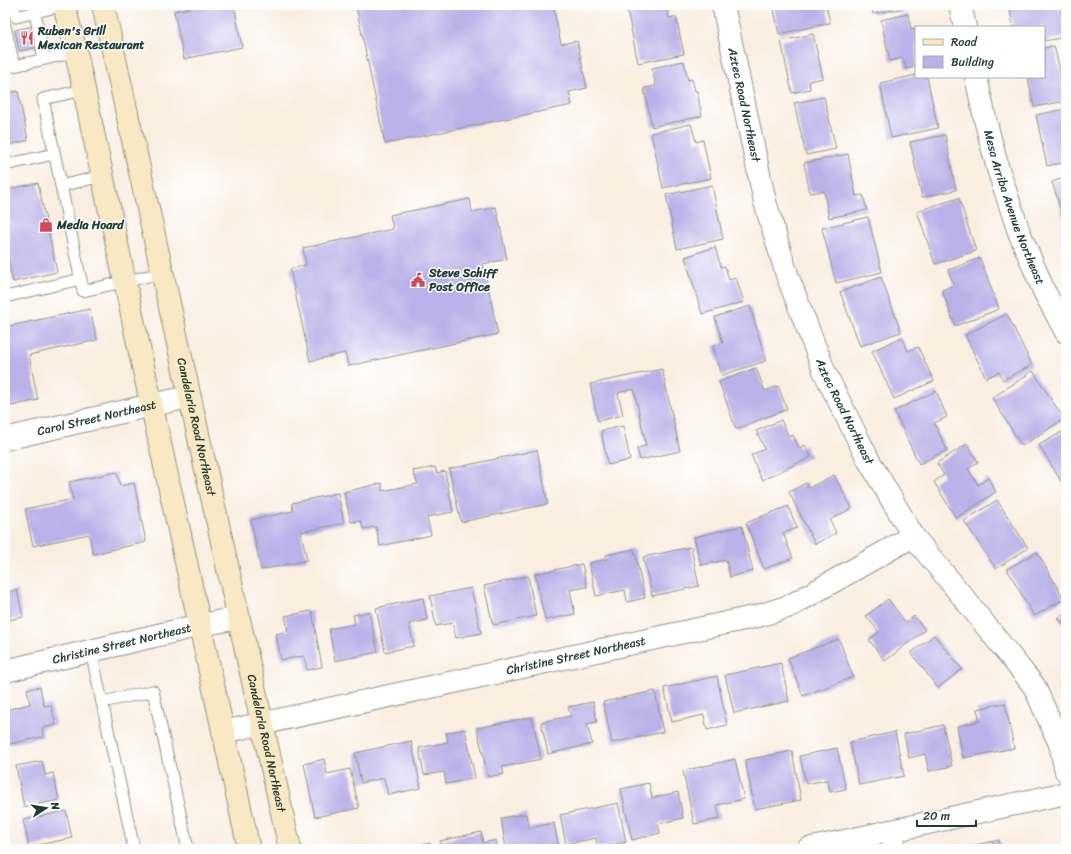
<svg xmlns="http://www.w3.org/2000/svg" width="1071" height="854" viewBox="0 0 1071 854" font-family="Sriracha,sans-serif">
<rect width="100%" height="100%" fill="#fff"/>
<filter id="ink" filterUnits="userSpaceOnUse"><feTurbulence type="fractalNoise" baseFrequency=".025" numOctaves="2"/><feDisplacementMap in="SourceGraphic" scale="8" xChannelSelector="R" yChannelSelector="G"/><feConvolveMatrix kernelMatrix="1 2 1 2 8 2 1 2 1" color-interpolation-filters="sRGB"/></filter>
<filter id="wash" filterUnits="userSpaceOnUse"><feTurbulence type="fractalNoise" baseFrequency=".012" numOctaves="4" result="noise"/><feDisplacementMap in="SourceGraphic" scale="16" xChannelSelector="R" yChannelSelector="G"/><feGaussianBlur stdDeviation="0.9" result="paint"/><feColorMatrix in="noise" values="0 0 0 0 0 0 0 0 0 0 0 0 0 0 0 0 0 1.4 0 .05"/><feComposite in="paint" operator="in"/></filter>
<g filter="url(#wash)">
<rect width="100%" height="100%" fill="#faeee1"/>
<g id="blocks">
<g fill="#b9b1e8">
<polygon points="203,5 234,5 242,47 184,59 174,11"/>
<polygon points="363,5 553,5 561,44 577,41 587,88 569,92 572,105 385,144 356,6"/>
<polygon points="648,5 666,5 669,18 676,17 684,54 638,63 627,9"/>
<polygon points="773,5 826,5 830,23 779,34"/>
<polygon points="871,5 906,5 906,8 873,14"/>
<polygon points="1009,5 1059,5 1066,37 1044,41 1044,27 1013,27"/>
<polygon points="908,14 911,29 916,28 916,67 906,69 903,58 890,61 881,20"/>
<polygon points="34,26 39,47 19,51 15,30"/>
<polygon points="813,34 823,78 809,81 810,89 792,93 781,41"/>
<polygon points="1054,46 1060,70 1066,69 1066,101 1034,107 1028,77 1044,77 1044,48"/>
<polygon points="684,61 688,80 692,79 695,91 697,91 702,116 652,127 644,88 656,86 652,68"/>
<polygon points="916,75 916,77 927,77 938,128 891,138 880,83"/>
<polygon points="18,91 28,140 5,146 5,93"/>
<polygon points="824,97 836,149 806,155 794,103"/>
<polygon points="1066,109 1066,162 1047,166 1036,115"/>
<polygon points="691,124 696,142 703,140 711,178 663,188 651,133"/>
<polygon points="945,135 956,190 922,197 910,142"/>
<polygon points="848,154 856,196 863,195 867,210 829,218 824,191 810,193 804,163"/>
<polygon points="1066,177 1066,225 1052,182"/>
<polygon points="38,183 57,272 13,282 5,245 5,190"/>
<polygon points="712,185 723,239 677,249 666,195"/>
<polygon points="959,198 976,251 935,264 917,211"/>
<polygon points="470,199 472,212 496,207 507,259 483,264 498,334 348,366 345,353 310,361 290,269 306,265 303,248 393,229 390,215"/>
<polygon points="868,217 882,272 836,283 822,228"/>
<polygon points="715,247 721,267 725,266 729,280 736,278 744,302 702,314 685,257"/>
<polygon points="980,258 999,309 955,326 942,290 954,285 948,270"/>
<polygon points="881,277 901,332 860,346 840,292"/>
<polygon points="750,306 766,361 722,375 713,346 723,343 715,317"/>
<polygon points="90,309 97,340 29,355 38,400 7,407 5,399 5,327"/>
<polygon points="1007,314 1032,365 1003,380 999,372 986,378 965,335"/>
<polygon points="902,337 908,351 918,347 934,381 894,399 872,351"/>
<polygon points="756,368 765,391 778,386 787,409 736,429 719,382"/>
<polygon points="662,369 680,451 640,460 637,448 646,446 634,389 618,393 623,415 598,421 590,384"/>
<polygon points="1033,371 1064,419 1022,446 992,398"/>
<polygon points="936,391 947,417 934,423 947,450 919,464 894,411"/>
<polygon points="781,420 789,437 793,435 799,448 805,445 811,457 762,480 751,455 765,449 756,431"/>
<polygon points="623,426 630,460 608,465 601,431"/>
<polygon points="1062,432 1066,438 1066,489 1039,445"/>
<polygon points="967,444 978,462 968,469 978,485 988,478 996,492 956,518 934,482 944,475 937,463"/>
<polygon points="537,450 548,504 461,522 449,469"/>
<polygon points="435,467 437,473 445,471 453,512 427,517 431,535 380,546 376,527 363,529 361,521 351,522 344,492 382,483 382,491 418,484 413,471"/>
<polygon points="117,472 120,486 134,483 146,542 93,554 89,534 33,546 25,509 73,499 69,482"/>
<polygon points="834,475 852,508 830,520 836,533 815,544 789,492 806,483 809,488"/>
<polygon points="338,493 344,523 301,532 307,560 261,570 251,520 293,511 292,503"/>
<polygon points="997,500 1028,548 996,569 964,521"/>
<polygon points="788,506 797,528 783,533 793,558 764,569 746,523"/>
<polygon points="742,526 753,571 730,577 726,560 701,565 694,537"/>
<polygon points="691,547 699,586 652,596 643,557"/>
<polygon points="634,549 645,598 627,602 625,590 596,596 589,563 607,559 606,555"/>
<polygon points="1037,552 1064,599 1034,616 1007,569"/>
<polygon points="582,564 587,587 570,590 575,614 545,620 535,574"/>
<polygon points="528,576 536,616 493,625 484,586"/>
<polygon points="471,588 481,633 456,638 452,623 436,626 430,596"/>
<polygon points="17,590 23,617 5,621 5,593"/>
<polygon points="423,598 427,620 409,624 414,646 385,652 376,608"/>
<polygon points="888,599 906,623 914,616 925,630 885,661 869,640 879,632 866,616"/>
<polygon points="312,611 322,667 307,670 304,656 281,660 276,634 288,631 285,616"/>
<polygon points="1066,611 1066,627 1058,618"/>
<polygon points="369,612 378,652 335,661 329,629 355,624 353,615"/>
<polygon points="934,635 962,669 938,688 911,653"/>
<polygon points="839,639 853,677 803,696 788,658"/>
<polygon points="781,663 789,701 734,713 725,675"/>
<polygon points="717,676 727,725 707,730 704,715 672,722 664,688"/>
<polygon points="40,687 44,706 51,705 56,725 42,728 43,737 5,745 5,710 30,704 27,689"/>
<polygon points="655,691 663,732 612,743 603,702"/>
<polygon points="593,702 597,722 587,724 592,744 548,754 541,722 571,716 568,707"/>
<polygon points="1005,703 1014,748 963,758 957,726 980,721 977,709"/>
<polygon points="532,717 541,759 502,767 504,774 488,777 477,728"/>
<polygon points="943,725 952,766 929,771 925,754 909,758 904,734"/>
<polygon points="465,729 475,778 446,784 444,772 424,775 419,748 448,742 446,733"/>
<polygon points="895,732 904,776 859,785 850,742"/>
<polygon points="411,741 421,788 388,795 384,778 361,783 355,753"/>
<polygon points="837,748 846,789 830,792 827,780 806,784 800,756"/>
<polygon points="792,751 801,800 755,809 745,760"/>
<polygon points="324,759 327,774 350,769 359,808 315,817 304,764"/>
<polygon points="735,759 744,799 717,805 720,819 694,824 683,771"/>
<polygon points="42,761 45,775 53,773 59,800 24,807 16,766"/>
<polygon points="649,783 652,798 678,792 683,818 658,824 660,833 632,840 621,789"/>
<polygon points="618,803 626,842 598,848 596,838 566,844 560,815"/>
<polygon points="66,811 72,838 29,847 23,820"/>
<polygon points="526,814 529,828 554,823 559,849 506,849 501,818"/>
<polygon points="481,832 483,843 496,840 497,849 442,849 440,841"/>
<polygon points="999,840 1001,849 962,849 962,848"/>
<polygon points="430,843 431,849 406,849 406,848"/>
</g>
</g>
</g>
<g filter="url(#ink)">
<use href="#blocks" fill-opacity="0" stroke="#8c968a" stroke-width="1"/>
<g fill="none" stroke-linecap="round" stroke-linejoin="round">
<defs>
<g id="service">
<polyline points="14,5 16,17 64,5"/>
<polyline points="35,13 44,59"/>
<polyline points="5,26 14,66 76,52"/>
<polyline points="83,90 43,99 83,291 162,273"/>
<polyline points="5,165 54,154"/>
<polyline points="61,186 102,176"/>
<polyline points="5,297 81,279"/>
<polyline points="91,651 102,702"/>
<polyline points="134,849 102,702 153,691 188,849"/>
</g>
<g id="minor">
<path id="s1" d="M723,5L765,202L787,275L825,373L868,459L913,536L963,597L1034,686L1060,744L1066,771"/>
<polyline points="960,5 965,27"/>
<path id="s2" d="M976,77L986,123L998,169L1019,232L1044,291L1066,332"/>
<path id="s3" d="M5,439L152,405L189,397"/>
<path id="s4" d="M5,671L201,625L238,618"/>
<path id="s5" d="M223,732L758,616L790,606L913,536"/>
<polyline points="891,831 895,849"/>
<polyline points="808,849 1066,793"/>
</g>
<g id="secondary">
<polyline points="64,5 76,52 141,357 249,849"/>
<path id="s6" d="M103,5L290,849"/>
</g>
</defs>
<use href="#service" stroke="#8c968a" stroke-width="13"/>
<use href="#minor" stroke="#8c968a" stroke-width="24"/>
<use href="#secondary" stroke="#8c968a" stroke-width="24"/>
<use href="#service" stroke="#fff" stroke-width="11"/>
<use href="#minor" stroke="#fff" stroke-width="22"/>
<use href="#secondary" stroke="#f8e8c3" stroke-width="22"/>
</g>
</g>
<defs>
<symbol id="restaurant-bare" viewBox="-9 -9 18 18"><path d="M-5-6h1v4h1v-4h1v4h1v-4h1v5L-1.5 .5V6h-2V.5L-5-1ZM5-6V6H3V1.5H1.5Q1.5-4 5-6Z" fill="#d1495b" stroke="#fff" stroke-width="2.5" paint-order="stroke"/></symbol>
<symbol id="shop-bare" viewBox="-9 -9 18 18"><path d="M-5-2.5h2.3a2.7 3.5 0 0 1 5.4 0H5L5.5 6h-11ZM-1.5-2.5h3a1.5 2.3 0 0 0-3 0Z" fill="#d1495b" stroke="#fff" stroke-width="2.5" paint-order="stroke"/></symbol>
<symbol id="civic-bare" viewBox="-9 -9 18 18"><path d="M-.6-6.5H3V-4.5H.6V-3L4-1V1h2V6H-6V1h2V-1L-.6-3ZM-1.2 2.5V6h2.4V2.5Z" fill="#d1495b" stroke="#fff" stroke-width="2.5" paint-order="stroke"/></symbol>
</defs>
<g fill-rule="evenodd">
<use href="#restaurant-bare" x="17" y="28" width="20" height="20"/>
<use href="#shop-bare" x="36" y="215" width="20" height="20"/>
<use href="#civic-bare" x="408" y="270" width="20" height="20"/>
</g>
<g text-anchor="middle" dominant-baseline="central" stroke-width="3" stroke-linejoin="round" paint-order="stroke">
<g font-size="12" font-weight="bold" fill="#1f3d34" stroke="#fff" text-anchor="start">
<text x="38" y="31">Ruben's Grill<tspan x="38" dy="14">Mexican Restaurant</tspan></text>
<text x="57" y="225">Media Hoard</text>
<text x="429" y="273">Steve Schiff<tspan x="429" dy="14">Post Office</tspan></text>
</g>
<g font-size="12" fill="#1f3d34" stroke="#fff">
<text stroke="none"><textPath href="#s1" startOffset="102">Aztec Road Northeast</textPath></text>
<text stroke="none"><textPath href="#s2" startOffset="136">Mesa Arriba Avenue Northeast</textPath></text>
<text stroke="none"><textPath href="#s1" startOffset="426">Aztec Road Northeast</textPath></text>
<text stroke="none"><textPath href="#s3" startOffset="94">Carol Street Northeast</textPath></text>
<text stroke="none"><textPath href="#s6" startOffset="432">Candelaria Road Northeast</textPath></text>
<text stroke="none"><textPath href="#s4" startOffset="120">Christine Street Northeast</textPath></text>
<text stroke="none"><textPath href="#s5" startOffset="361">Christine Street Northeast</textPath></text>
<text stroke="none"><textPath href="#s6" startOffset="756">Candelaria Road Northeast</textPath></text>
</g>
</g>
<rect width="1071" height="854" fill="none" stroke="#fff" stroke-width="20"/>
<rect x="915" y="26" width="130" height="52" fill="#ffffff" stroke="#a5b1ae"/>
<rect x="923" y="39" width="20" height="6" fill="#f8e8c3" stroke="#a5b1ae"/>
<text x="951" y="46" font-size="12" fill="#1f3d34">Road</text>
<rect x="923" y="56" width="20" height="12" fill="#b9b1e8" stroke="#a5b1ae"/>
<text x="951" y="66" font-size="12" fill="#1f3d34">Building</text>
<g transform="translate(46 808) rotate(78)" stroke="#ffffff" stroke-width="3" paint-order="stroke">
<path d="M0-3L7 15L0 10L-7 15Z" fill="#1f3d34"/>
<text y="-6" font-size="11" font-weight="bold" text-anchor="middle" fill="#1f3d34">N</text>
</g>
<path d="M917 820v6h59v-6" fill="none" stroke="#1f3d34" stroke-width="2"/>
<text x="923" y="820" font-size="12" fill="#1f3d34" stroke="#ffffff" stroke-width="3" paint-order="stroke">20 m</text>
</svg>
